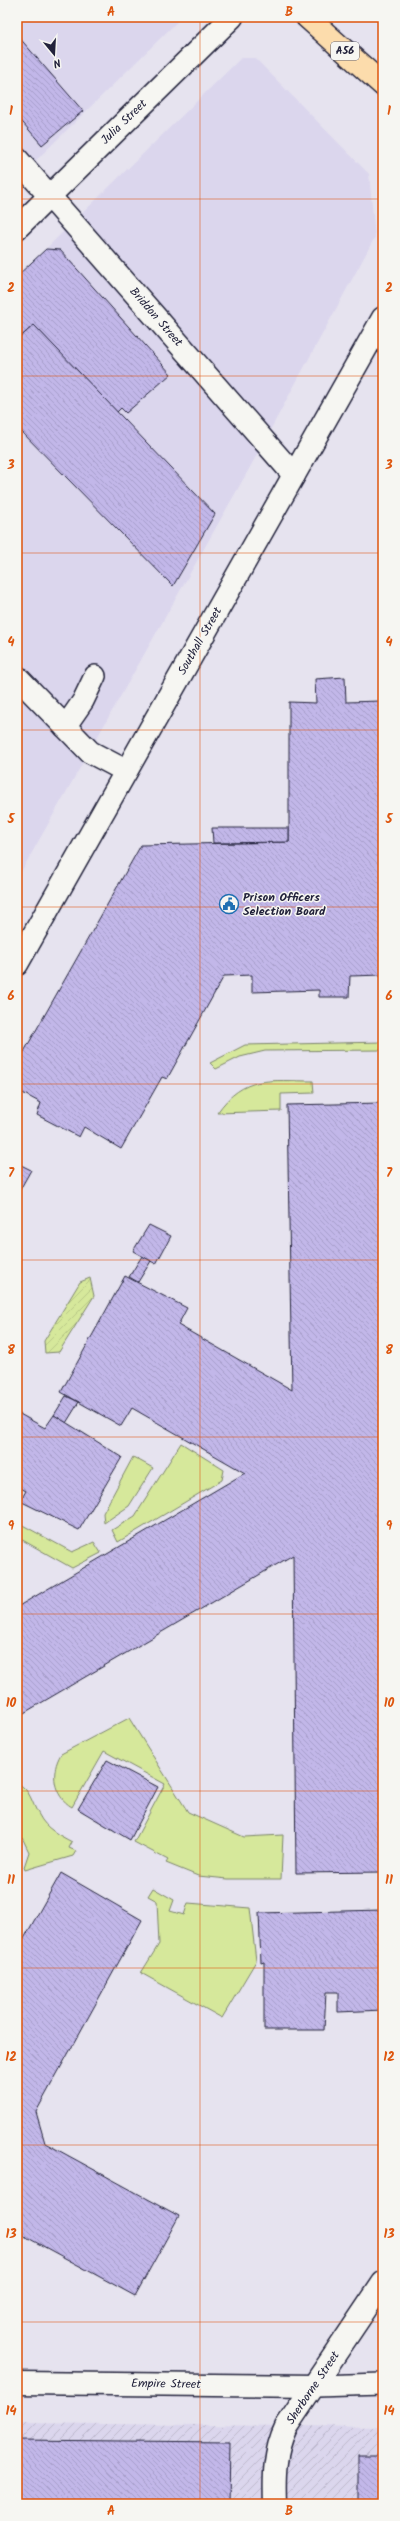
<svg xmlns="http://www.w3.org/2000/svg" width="400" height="2521" viewBox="0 0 400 2521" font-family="Kalam,sans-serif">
<defs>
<pattern id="industrial-furrows" width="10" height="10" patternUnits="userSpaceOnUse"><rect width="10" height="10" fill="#dbd6ed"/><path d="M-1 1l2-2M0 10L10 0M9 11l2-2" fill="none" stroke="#bcb7cc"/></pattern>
<pattern id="garden-furrows" width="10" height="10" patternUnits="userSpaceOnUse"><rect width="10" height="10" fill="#d6e89b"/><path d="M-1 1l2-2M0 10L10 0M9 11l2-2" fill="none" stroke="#b7c786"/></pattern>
<pattern id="building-back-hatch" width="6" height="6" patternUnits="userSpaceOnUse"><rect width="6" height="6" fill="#c2b7e9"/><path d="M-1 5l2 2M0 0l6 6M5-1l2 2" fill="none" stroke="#a69dc9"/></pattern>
</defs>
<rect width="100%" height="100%" fill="#e6e3ef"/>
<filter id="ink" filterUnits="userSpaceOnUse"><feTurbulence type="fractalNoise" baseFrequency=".025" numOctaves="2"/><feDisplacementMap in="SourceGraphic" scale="8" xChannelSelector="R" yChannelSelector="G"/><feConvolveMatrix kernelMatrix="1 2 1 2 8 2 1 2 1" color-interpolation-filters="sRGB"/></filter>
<g filter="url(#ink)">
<g fill="#dbd6ed">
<polygon points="17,17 182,17 17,179"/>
<polygon points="241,58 255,58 369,174 375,237 249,469 17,879 17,277"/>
</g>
<polygon fill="url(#industrial-furrows)" points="17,2423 383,2427 383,2504 17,2504"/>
<g fill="#d6e89b" stroke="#7c856b">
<polygon points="383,1042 383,1050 265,1051 240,1057 216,1069 210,1063 245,1045"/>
<path d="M313,1081L314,1093L281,1094V1111L217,1113C244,1074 270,1081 313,1081Z"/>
<polygon points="181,1443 224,1470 222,1480 118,1542 112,1530 135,1516"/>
<polygon points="133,1457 153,1468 129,1506 104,1523 103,1513"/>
<polygon points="17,1522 72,1552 94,1542 101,1553 72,1568 17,1537"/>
<path d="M129,1718L188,1812L244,1837L283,1835L281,1879H228L198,1876L166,1863L168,1860L134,1842L165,1784L104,1751L72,1807C53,1796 50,1772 61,1754Z"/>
<path d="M17,1783C31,1790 31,1802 39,1815C46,1829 59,1835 72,1842L69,1848L76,1851L73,1856L25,1870L24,1867L29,1852L17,1827Z"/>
<polygon points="153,1888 174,1900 170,1911 184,1915 188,1903 250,1908 256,1961 222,2018 141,1973 159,1944 157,1901 148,1896"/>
</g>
<polygon fill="url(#garden-furrows)" stroke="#7c856b" points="90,1278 94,1296 59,1352 45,1353 44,1341 80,1282"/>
<g fill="url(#building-back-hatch)" stroke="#22223b">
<polygon points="17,35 83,111 42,145 17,116"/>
<polygon points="46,249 60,250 171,374 126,413 121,408 116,413 34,325 17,340 17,276"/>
<polygon points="34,325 215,514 173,586 17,427 17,340"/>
<polygon points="345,677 346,702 381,701 381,709 383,709 383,975 350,976 349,997 319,997 319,990 252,992 252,975 224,976 167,1079 162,1077 121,1149 84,1127 79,1137 37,1115 41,1103 17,1090 17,1064 141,845 289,842 289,702 316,703 315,679"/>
<polygon points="212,828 289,828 289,842 213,843"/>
<polygon points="382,1103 383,1872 296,1873 293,1555 17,1717 17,1607 245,1473 132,1408 121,1426 61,1392 125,1276 187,1308 178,1325 292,1390 287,1105"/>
<polygon points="17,1163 31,1170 17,1195"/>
<polygon points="149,1225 171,1236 156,1264 133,1251"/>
<polygon points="142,1256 151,1261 138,1282 129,1277"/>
<polygon points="66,1396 79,1402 66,1423 54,1415"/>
<polygon points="18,1413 45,1428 54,1415 122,1457 79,1530 20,1501 26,1491 17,1486"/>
<polygon points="107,1760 158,1787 130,1840 78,1809"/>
<polygon points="61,1873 142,1920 36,2112 45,2143 179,2216 135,2296 17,2232 17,1951"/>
<polygon points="383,1910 383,2010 338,2012 338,1992 326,1992 324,2030 264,2030 264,1962 261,1963 259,1913"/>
<polygon points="17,2440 230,2442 229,2504 17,2504"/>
<rect x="358" y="2455" width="25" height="49"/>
</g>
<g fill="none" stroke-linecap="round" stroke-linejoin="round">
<defs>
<g id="lane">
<polyline points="65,727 83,701 95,676"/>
<polyline points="316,2386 383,2384"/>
</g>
<g id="street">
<polyline points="17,159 294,475"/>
<polyline points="17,228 232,17"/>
<polyline points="17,677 90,752 126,771"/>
<polyline points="17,964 383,318"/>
<polyline points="17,2383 316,2386"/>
<path d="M275,2504C274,2477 274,2452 286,2427L383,2283"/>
</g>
<polyline id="highway" points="307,17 383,85"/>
</defs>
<use href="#lane" stroke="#22223b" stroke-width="24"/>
<use href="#street" stroke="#22223b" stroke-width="25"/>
<use href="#highway" stroke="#22223b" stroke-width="25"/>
<use href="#lane" stroke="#f6f6f2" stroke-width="21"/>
<use href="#street" stroke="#f6f6f2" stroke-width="22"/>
<use href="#highway" stroke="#fcdcac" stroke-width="22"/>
</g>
</g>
<path fill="none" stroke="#de560e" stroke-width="1" stroke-opacity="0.55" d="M200,17V2504M17,199H383M17,376H383M17,553H383M17,730H383M17,907H383M17,1084H383M17,1260H383M17,1437H383M17,1614H383M17,1791H383M17,1968H383M17,2145H383M17,2322H383"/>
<defs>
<symbol id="civic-ring" viewBox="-11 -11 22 22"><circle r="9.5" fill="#f6f6f2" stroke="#1f6fb2" stroke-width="1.5"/><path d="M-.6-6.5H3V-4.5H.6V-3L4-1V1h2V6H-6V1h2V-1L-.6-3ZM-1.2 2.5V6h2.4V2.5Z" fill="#1f6fb2"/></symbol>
</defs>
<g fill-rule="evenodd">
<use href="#civic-ring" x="218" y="893" width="22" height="22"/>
</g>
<g text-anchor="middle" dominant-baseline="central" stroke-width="3" stroke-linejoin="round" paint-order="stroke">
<rect fill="#f6f6f2" stroke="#626272" stroke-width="1" x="331" y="42" width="28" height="18" rx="3"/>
<g font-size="11" font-weight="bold" fill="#22223b">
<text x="345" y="51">A56</text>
</g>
<g font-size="12" fill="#22223b" stroke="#f6f6f2">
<text transform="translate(124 122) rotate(-44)">Julia Street</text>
<text transform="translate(156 317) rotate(49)">Briddon Street</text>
<text transform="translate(200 641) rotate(-60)">Southall Street</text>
<text transform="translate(166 2384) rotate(1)">Empire Street</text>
<text transform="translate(313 2388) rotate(-56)">Sherborne Street</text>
</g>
<g font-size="12" font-weight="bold" fill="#22223b" stroke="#f6f6f2" text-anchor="start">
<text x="243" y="897">Prison Officers<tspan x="243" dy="14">Selection Board</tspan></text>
</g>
</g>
<rect width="400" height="2521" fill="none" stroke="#f6f6f2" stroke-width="44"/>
<g transform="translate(54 54) rotate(162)" stroke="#f6f6f2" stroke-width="3" paint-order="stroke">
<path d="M0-3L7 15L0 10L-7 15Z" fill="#22223b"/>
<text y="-6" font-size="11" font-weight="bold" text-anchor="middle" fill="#22223b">N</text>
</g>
<rect x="22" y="22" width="356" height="2477" fill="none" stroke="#de560e" stroke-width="1.5"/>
<g font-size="13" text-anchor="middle" font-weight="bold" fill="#de560e">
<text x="111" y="16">A</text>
<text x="289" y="16">B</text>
<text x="11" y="115">1</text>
<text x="389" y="115">1</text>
<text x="11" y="292">2</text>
<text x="389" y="292">2</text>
<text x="11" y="469">3</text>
<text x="389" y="469">3</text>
<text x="11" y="646">4</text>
<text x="389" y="646">4</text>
<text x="11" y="823">5</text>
<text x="389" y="823">5</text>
<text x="11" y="1000">6</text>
<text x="389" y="1000">6</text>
<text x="11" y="1177">7</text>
<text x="389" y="1177">7</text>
<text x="11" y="1354">8</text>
<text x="389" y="1354">8</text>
<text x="11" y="1530">9</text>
<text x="389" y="1530">9</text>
<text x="11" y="1707">10</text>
<text x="389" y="1707">10</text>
<text x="11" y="1884">11</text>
<text x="389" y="1884">11</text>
<text x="11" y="2061">12</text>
<text x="389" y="2061">12</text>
<text x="11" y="2238">13</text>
<text x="389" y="2238">13</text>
<text x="11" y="2415">14</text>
<text x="389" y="2415">14</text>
<text x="111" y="2515">A</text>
<text x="289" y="2515">B</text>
</g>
</svg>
